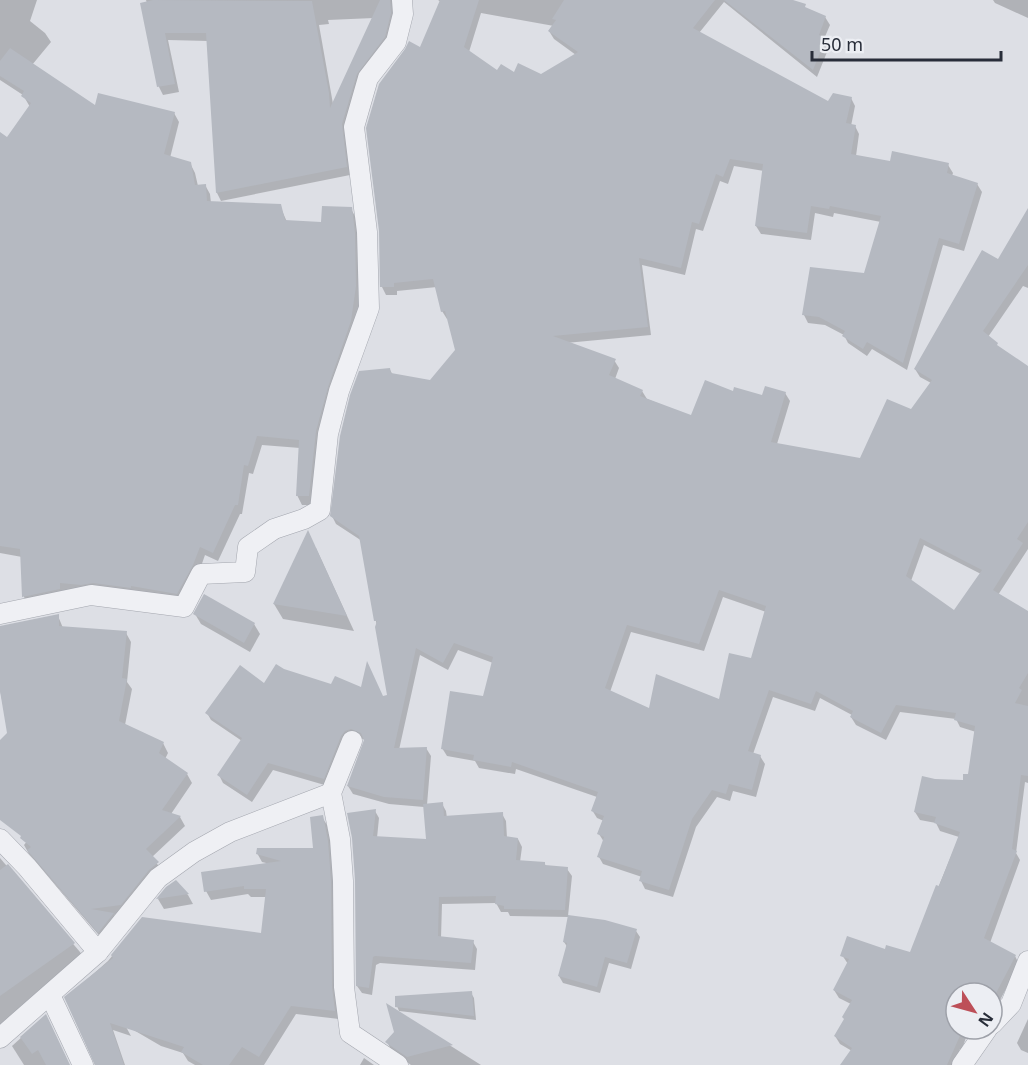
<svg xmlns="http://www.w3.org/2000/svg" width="1028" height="1065" viewBox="0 0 1028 1065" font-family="'Noto Sans',sans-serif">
<rect width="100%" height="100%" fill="#dddfe5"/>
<g fill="#0003" fill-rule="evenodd">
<polygon points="0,0 37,0 30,21 45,33 51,42 32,65 96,108 174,113 179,122 170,158 190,163 195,173 198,186 205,185 210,194 211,203 280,206 287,222 322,224 351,209 356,218 359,243 361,297 356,331 314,505 302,505 297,495 300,448 262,445 253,474 249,473 242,514 240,514 218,561 205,555 198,575 182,603 29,606 24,597 22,557 0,553 0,134 8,140 30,107 23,95 0,80"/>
<path d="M146,0H398L389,45L360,83L350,175L221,201L217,193L208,41L168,40L179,92L163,95L159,87L141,4L147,3ZM374,18L333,104L319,25L329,24L328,20Z"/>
<path d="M438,0H775L825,17L830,25L824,39L829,47L817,77L724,2L699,33L828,103L851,98L855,106L851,126H855L859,134L856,156L891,163L948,165L953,173L952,176L977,184L982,192L964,251L943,245L907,370L872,349L867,356L848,343L844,335L825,325L808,323L804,315L865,275L881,222L834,213L833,217L815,213L811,240L761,234L756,226L764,171L734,166L728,184L720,181L703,231L696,229L685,275L642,265L651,335L566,343L614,360L619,368L615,379L642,391L647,399L692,417L734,393L763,397L785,393L790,401L777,444L861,459L911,411L931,383L920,377L915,369L999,261L1028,220V288L1023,286L988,337L1000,349L1028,368V549L998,595L1028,613V783L1025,782L1016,853L1020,860L990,943L1015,956L1019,964L998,1004L992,1001V993H956V1029H969L962,1049H960L954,1065H848L852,1051L840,1044L835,1036L845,1020L851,1004L839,998L834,990L848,964L842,955L886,951L911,953L959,837L940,831L936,823L920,820L915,812L935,780L964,782L969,776L976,732L960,727L956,719L900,712L886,740L856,725L851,717L852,715L820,698L815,711L773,697L753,754L760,756L765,764L756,797L733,791L730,801L717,797L696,827L673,897L645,889L641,881L642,877L603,864L599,857L604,842L599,834L604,821L597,818L592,810L597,797L516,769L515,774L479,768L475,761L447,756L442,748L484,698L493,663L458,650L448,670L420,655L399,750L426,748L431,756L427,805L442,804L446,811L447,818L502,814L506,821L507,838L518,839L522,847L520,862L544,863L547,867L567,869L572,876L568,916L636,931L640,937L631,969L609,963L600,993L563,983L559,976L568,948L564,942L569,917L510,916L508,912H501L496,903L442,904L441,938L473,942L477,949L475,970L380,963L376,965L372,995L362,993L357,986L375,811L379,818L377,838L428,840L424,807L389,804L353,794L348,786L365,740L356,736L328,786L273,770L252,802L223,783L219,775L242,741L211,720L207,713L265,685L331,686L383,697L389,696L362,541L336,524L332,516L390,370L393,375L430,381L457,350L448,318L447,319L442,311L437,287L397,291V295H386L382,287L421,49L441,2ZM481,13L554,26L549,31L554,39L576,55L541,76L497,73L469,52ZM924,545L981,574L955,612L911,581ZM723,597L766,612L752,660L720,701L650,710L610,692L631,632L704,651Z"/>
<polygon points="993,0 1028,0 1028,18 995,3"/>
<polygon points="316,548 354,631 283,619 274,604"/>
<polygon points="195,614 254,624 260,634 250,652 201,624"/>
<polygon points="58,616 63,628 126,633 131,642 127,682 132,689 125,725 163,743 168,753 165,759 187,774 192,783 171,814 180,817 185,826 152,857 163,872 126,913 114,915 119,923 104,941 29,854 24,845 28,840 0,813 0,742 9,734 0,690 0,627"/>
<polygon points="322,817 327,825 332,850 339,1019 296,1014 264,1065 195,1065 188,1061 183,1053 161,1046 125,1025 131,1036 113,1030 125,1065 95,1065 66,998 108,961 143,918 263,935 267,897 251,897 248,894 211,900 206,891 270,864 262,862 257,853 315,850"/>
<polygon points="0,858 80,952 86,961 0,1036"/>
<polygon points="175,882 188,895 193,904 164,909 158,899 167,888"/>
<polygon points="471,993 474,998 476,1020 399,1011 397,1006"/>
<polygon points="389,1007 481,1065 411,1065 392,1051 387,1042 395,1032"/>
<polygon points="45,1016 69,1065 24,1065 12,1046"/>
<polygon points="1028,1019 1028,1053 1021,1050 1017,1043"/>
<polygon points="364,1058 374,1065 360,1065"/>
</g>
<g fill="#b5b9c1" fill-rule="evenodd">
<polygon points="153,0 312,1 329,93 330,108 380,0 390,0 391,13 385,37 357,74 342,124 347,167 216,193 206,33 165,33 175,84 157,87 140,3"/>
<path d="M440,0H479L464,47L497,70L501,64L514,72L518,63L541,74L578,52L548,31L556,20L552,19L564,0H715L693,28L828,101L833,93L852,97L846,123L856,125L851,154L890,161L892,151L935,160L949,163L947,173L978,183L959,244L939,238L903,363L867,342L863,349L842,336L845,331L819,317L802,315L810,267L864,273L881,216L830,206L829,209L811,206L807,233L755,226L763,164L730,159L723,177L716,174L699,224L692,222L681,268L639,258L648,327L553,336L616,359L609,375L643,390L640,396L691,415L705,380L733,391L734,387L762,395L765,386L786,392L771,442L860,458L887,399L911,409L932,380L914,369L982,250L998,259L1028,208V265L983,331L998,343L997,345L1028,366V522L1017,539L1023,543L993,590L1028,611V673L1019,688L1022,690L1015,703L1028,706V776L1021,775L1012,849L1017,851L984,938L1016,955L994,997L992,993H985L977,988L975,993H956V1029H963L947,1065H840L852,1048L834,1036L844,1019L842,1017L852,1000L833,990L849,959L840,956L847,936L885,949L886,945L910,952L936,885L939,886L960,832L934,823L936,817L914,812L922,776L935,779L963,780V774H968L975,726L954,720L956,713L896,705L881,733L850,717L853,711L816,691L811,704L769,690L748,751L761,755L752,790L729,784L726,794L712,790L692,819L669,890L639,881L642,871L597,857L604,837L597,834L604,816L591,811L598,792L512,762L511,767L473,760L474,755L441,749L450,691L483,696L493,657L454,643L443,663L416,648L394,748L427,747L423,800L384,797L347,786L364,740L361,733L351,729L345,731L341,736L324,779L268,763L247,795L217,775L242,738L205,713L240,665L264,683L276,664L284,669L331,684L335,676L361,687L367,661L383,696L387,695L375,627L377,621H374L359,536L330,516L340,436L350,395L359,371L390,368L391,373L430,380L455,350L445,311L441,312L433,279L394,283V287H380L379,231L366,128L379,84L405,49L409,41L420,47ZM920,538L982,570L954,610L906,576ZM719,590L766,606L751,658L729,653L719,699L656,674L649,708L605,688L627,625L699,644Z"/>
<polygon points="724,0 793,0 806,4 805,7 826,16 819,35 826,38 813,70"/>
<polygon points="10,48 95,105 98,93 175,112 164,154 191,162 195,185 206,184 207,201 281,204 285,220 321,222 322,206 352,207 355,233 356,286 351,321 328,387 316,431 309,496 296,496 299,440 257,436 248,466 244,465 238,505 235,505 213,553 200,547 193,565 177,594 131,586 131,588 93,583 81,585 60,583 60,589 22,597 20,549 0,546 0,132 7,137 31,103 21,96 24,91 0,76 0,61"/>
<polygon points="308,530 347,616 273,604"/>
<polygon points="204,594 255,623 244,643 193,614"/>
<polygon points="59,614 59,626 127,631 122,678 127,679 119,721 164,742 159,753 188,773 162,810 181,816 146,849 159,862 149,870 121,905 91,909 114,913 98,933 27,850 31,847 20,838 21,836 0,820 0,740 7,733 0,691 0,626"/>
<polygon points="443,802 444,816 503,812 504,836 518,838 516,860 545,862 545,865 568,867 565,910 504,909 504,906 495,904 496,896 439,897 438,936 474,940 471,963 375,956 373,957 369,988 356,986 355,880 352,838 347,813 376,809 373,836 426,839 423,804"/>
<polygon points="323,815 328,841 331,881 332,987 335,1011 291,1006 259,1057 242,1047 229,1065 203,1065 181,1052 184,1047 110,1023 124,1065 95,1065 64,997 113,958 111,955 142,917 261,933 266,889 244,889 244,886 204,892 201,872 281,861 256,854 257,848 313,848 310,817"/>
<polygon points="8,864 75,943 0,996 0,870"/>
<polygon points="176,880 189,894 156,899 166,887"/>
<polygon points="568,915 605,920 637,929 627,963 605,957 597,987 558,976 567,943 563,942"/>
<polygon points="472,991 474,1016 395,1007 395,996"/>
<polygon points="386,1003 453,1045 407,1057 385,1042 394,1032"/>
<polygon points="46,1014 70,1065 46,1065 38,1050 32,1054 20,1037"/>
</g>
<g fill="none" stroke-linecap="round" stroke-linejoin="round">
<defs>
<g id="street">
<polyline points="0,614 91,595 184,607 201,574 245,572 248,547 274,529 304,519 320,510 328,434 339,391 369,308 367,232 354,127 368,78 396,42 403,14 402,0"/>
<polyline points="352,741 331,793 340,839 343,881 344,987 350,1033 398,1065"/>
<polyline points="0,839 27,867 98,952"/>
<polyline points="50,995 83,1065"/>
<polyline points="992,1024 1011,1004 1028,961"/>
<polyline points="0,1038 98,952 158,878 194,852 230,832 331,793"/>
<polyline points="962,1065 987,1029"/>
</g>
</defs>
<use href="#street" stroke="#a3a6ae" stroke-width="21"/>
<use href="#street" stroke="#eff0f4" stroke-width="20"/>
</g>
<g transform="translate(974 1011) rotate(126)"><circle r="28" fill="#eceef3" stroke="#9ea1a9" stroke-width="1.5"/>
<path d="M0-4.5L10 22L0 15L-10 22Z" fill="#bd4f58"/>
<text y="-9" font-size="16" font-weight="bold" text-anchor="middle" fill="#282d39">N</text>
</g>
<path d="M812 51v9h189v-9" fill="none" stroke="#282d39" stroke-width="3"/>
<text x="821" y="51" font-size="18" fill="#282d39" stroke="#eceef3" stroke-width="4.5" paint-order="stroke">50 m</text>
</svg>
